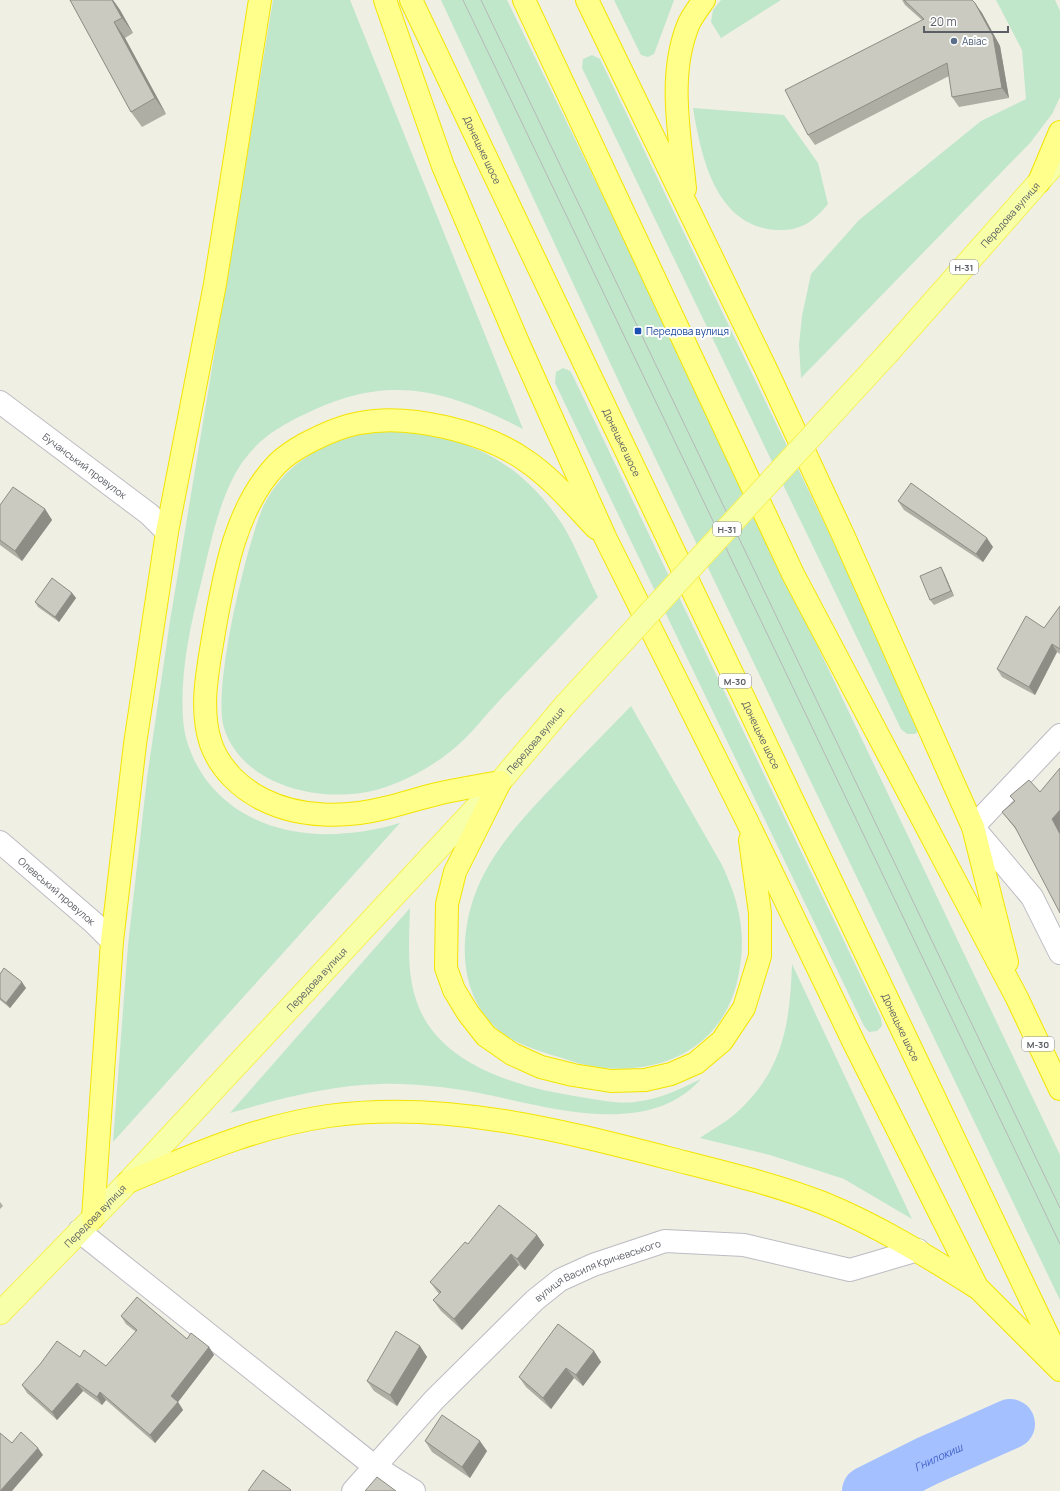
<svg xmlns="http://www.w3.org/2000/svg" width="1060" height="1491" viewBox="0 0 1060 1491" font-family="Manrope,sans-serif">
<rect width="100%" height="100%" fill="#efefe4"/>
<g fill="#c0e7ca">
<path d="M273,0H350L523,429C443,388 387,373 303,415C282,425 262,437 248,455C221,487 211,542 201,583C190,626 180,674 183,718C184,741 194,763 207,781C253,840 333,843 400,823L113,1142L128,945L147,778L170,621Z"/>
<polygon points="441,0 507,0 613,217 1060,1155 1060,1300 626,397"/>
<polygon points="614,0 674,0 654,54 648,57 641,55"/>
<polygon points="721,0 781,0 721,38 711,22 713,10"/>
<polygon points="996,0 1055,0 1060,11 1060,97 1052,114 1030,143 801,378 799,345 802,316 811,274 859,220 981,121 1026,99 1022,50"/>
<polygon points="592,55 600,59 919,719 918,731 915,734 907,734 901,729 584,72 582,68 583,59"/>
<path d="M693,108L784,115L818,163L828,204C813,222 801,231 776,230C715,226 701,156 693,108Z"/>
<polygon points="563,368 570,371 572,374 881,1018 882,1026 877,1031 869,1032 864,1026 555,383 556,372"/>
<path d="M378,431C457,431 517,456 562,524C576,546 586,574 598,597C565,632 531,667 498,702C483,718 468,738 451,751C430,768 402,783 376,790C322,804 243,787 224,728C212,689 246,547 263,507C268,496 276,485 284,476C310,449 343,437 378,431Z"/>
<path d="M631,706L722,865C740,903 747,936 738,978C723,1049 659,1078 590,1066C579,1064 569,1060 559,1057C536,1050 508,1042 491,1023C454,983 460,918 485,872C504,837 533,807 561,778C584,754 608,730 631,706Z"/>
<path d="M410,908C409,946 405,983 424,1018C453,1070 527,1089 581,1097C599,1100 618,1104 635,1102C661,1099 678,1090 701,1079C646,1141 543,1105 474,1092C443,1087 412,1083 381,1084C329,1085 279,1099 230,1113Z"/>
<path d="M792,964L912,1219L844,1179L770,1155L700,1138C711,1130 725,1123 735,1114C783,1072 790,1024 792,964Z"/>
</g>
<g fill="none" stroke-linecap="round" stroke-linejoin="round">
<path stroke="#a4c0ff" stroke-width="50" id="s1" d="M867,1491L927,1461L1010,1424"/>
<defs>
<g id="minor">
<path id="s2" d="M0,402L149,514L167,532"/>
<polyline points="1060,735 973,827 1032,897 1060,953"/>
<path id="s3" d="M0,842L94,923L112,941"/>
<polyline points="79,1231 374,1466 414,1491"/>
<path id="s4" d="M353,1491L434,1400L535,1300L560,1280L593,1265L665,1241L744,1245L850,1270L918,1250"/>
</g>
<g id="major">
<path id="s5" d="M889,352L1052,167"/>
<path id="s6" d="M0,1313L128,1182L500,782L565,705"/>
</g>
<g id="highway">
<polyline points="385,0 443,166 517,340 605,537 747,821 855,1045 977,1287 1060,1370"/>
<path id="s7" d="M411,0L1060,1361"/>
<polyline points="524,0 793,574 1017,998 1060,1089"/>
<polyline points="587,0 766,369 844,537 973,827 1007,962"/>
<polyline points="1039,182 1060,132"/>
<path d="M685,189C680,135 667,75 689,23C693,15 699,7 704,0"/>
<path d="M500,782C479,786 458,789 437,794C420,798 402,804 385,808C346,818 300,818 264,800C241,789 220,769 211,744C199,708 208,669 214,632C224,575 235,508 277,464C285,456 296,449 305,444C322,435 341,426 360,423C409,413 485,432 525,460C552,478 574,505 596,528"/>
<polyline points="500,782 455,872 447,904 446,968 454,990 468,1013 486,1036 512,1054 541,1067 573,1075 611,1081 645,1080 671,1074 696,1063 722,1041 744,1008 760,956 760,913 750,840"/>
<path d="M128,1182C195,1154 255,1127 328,1116C444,1100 560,1130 672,1159C723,1172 774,1184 823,1203C877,1225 927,1256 976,1287"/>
<polyline points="93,1218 112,941 135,744 167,532 215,284 260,0"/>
</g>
</defs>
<use href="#minor" stroke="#bcbcc3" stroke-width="24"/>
<use href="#major" stroke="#f6f156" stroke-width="24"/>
<use href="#highway" stroke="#f3e400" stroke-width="24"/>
<use href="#minor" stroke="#fff" stroke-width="22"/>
<use href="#major" stroke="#f7ffa9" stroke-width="22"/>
<use href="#highway" stroke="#ffff8b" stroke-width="22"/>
<g stroke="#b7b7b8" stroke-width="1">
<polyline points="463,0 1060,1244"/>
<polyline points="481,0 1060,1208"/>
</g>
<defs>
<polyline id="major-bridge" points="565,705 889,352"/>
</defs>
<use href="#major-bridge" stroke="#f6f156" stroke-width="24" stroke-linecap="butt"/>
<use href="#major-bridge" stroke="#f7ffa9" stroke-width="22"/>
</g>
<g fill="#aeaea5">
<polygon points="70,0 113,0 120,10 133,33 125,38 166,114 142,127 131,112"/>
<polygon points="902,0 972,0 982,13 1000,46 1009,98 959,107 952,97 949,76 815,145 808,135 922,20 905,5"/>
<polygon points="898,501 993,547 983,562 904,510"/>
<polygon points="0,505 45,509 52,520 22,561 0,545"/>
<polygon points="944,573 954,596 934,605 930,600"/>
<polygon points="72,593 76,598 59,622 38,607 35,602"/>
<polygon points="1060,606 1060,654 1057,652 1035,695 1002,677 997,669 1044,628"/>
<polygon points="1029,780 1018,832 1002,812 1015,802 1010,796"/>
<polygon points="0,974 26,988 10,1008 0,1000"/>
<polygon points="0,1202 3,1206 0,1209"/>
<polygon points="537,1235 544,1245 525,1270 519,1265 462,1330 441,1311 433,1300 439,1294 430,1282 468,1244"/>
<polygon points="121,1316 187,1339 209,1347 214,1355 178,1402 183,1410 155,1443 106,1400 102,1405 83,1391 57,1420 27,1393 22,1385 106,1366 136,1332 126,1324"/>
<polygon points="420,1346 427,1357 397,1406 374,1391 367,1381"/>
<polygon points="594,1351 601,1362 583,1386 574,1378 551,1409 526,1387 519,1377"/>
<polygon points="425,1441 487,1451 470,1478 432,1452"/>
</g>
<g fill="#8d8d86">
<polygon points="112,0 113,0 120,10 133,33 122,18"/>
<polygon points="975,3 982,13 1000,46 1009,98 1002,88"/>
<polygon points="114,22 125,38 166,114 155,98"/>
<polygon points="45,509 52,520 22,561 15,551"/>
<polygon points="987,538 993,547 983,562 976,554"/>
<polygon points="941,567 944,573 954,596 951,591"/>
<polygon points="72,593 76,598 59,622 55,617"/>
<polygon points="1052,644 1057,652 1035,695 1029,687"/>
<polygon points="1060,810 1060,834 1052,819"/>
<polygon points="22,982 26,988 10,1008 6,1003"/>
<polygon points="537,1235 544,1245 525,1270 517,1259"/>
<polygon points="511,1254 519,1265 462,1330 454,1319"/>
<polygon points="420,1346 427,1357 397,1406 390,1395"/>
<polygon points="209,1347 214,1355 178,1402 183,1410 155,1443 150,1435 171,1396"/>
<polygon points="594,1351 601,1362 583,1386 576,1375"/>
<polygon points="566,1368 574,1378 551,1409 543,1398"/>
<polygon points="77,1383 83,1391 57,1420 52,1412"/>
<polygon points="100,1392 106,1400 102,1405 97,1397"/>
<polygon points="480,1441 487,1451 470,1478 462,1467"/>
<polygon points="38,1448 43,1455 12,1491 2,1491 1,1490"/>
</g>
<g fill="#cacac0" stroke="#8d8d86">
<polygon points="70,0 112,0 122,18 114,22 155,98 131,112"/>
<polygon points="904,0 972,0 975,3 993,36 1002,88 952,97 947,63 808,135 785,90 924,19"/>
<polygon points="911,483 987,538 976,554 898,501"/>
<polygon points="13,487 45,509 15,551 0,540 0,505"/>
<polygon points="941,567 951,591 930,600 920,576"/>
<polygon points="52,578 72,593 55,617 35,602"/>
<polygon points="1060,606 1060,649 1052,644 1029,687 997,669 1026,616 1044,628"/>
<polygon points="1060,768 1060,810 1052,819 1060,834 1060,913 1015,827 1002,812 1015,801 1010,796 1029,780 1040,792"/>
<polygon points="4,968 22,982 6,1003 0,998 0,974"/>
<polygon points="499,1205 537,1235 517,1259 511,1254 454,1319 433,1300 441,1292 430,1282 465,1242 468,1244"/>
<polygon points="137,1297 187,1339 191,1333 209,1347 171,1396 178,1402 150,1435 100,1392 97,1397 77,1383 52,1412 22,1385 41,1363 57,1341 80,1357 84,1350 106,1366 137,1330 121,1316"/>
<polygon points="558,1324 594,1351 576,1375 566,1368 543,1398 519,1377"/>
<polygon points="396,1331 420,1346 390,1395 367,1381"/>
<polygon points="442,1415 480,1441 462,1467 425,1441"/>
<polygon points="21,1432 38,1448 1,1490 2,1491 0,1491 0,1433 12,1443"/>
<polygon points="263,1470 291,1490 290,1491 248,1491"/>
<polygon points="377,1477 396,1491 365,1491"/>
</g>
<circle fill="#5c6f8a" stroke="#fff" stroke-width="1.5" cx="954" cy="41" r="4"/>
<rect fill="#1a4fb4" stroke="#fff" stroke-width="1.5" x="634" y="327" width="8" height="8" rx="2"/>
<g text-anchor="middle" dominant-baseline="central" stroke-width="4" stroke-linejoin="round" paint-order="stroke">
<g fill="#fff" stroke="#8d8e93" stroke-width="1">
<rect x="950" y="260" width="28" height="14" rx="3"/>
<rect x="713" y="522" width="28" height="14" rx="3"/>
<rect x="719" y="674" width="32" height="14" rx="3"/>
<rect x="1022" y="1037" width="32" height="14" rx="3"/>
</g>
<g font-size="9" font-weight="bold" fill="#5c5e65">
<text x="964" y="267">Н-31</text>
<text x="727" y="529">Н-31</text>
<text x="735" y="681">М-30</text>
<text x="1038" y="1044">М-30</text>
</g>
<g font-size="10" fill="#4e5e75" stroke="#fff" text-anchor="start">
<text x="962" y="41">Авіас</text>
</g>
<g font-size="10" fill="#5c5e65" stroke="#fff">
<text stroke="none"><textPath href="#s7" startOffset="166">Донецьке шосе</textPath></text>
<text stroke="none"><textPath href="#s5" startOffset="183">Передова вулиця</textPath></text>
<text stroke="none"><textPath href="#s7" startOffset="490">Донецьке шосе</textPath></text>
<text stroke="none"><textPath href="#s2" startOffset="106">Бучанський провулок</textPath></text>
<text stroke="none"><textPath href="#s7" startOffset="814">Донецьке шосе</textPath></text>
<text stroke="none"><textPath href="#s6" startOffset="784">Передова вулиця</textPath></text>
<text stroke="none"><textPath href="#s3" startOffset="75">Олевський провулок</textPath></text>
<text stroke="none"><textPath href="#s6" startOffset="460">Передова вулиця</textPath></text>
<text stroke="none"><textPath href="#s7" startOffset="1138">Донецьке шосе</textPath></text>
<text stroke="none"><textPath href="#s6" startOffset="136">Передова вулиця</textPath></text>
<text stroke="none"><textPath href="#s4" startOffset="334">вулиця Василя Кричевського</textPath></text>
</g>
<g font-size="10" fill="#164399" stroke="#fff" text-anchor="start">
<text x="646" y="331">Передова вулиця</text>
</g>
<g font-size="11" font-style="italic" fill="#4261c7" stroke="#fff">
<text stroke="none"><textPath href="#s1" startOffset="79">Гнилокиш</textPath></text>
</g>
</g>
<path d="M924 26v6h84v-6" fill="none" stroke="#5c5e65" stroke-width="2"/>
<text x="930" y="26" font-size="12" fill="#5c5e65" stroke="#ffffff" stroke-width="3" paint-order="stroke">20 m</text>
</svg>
